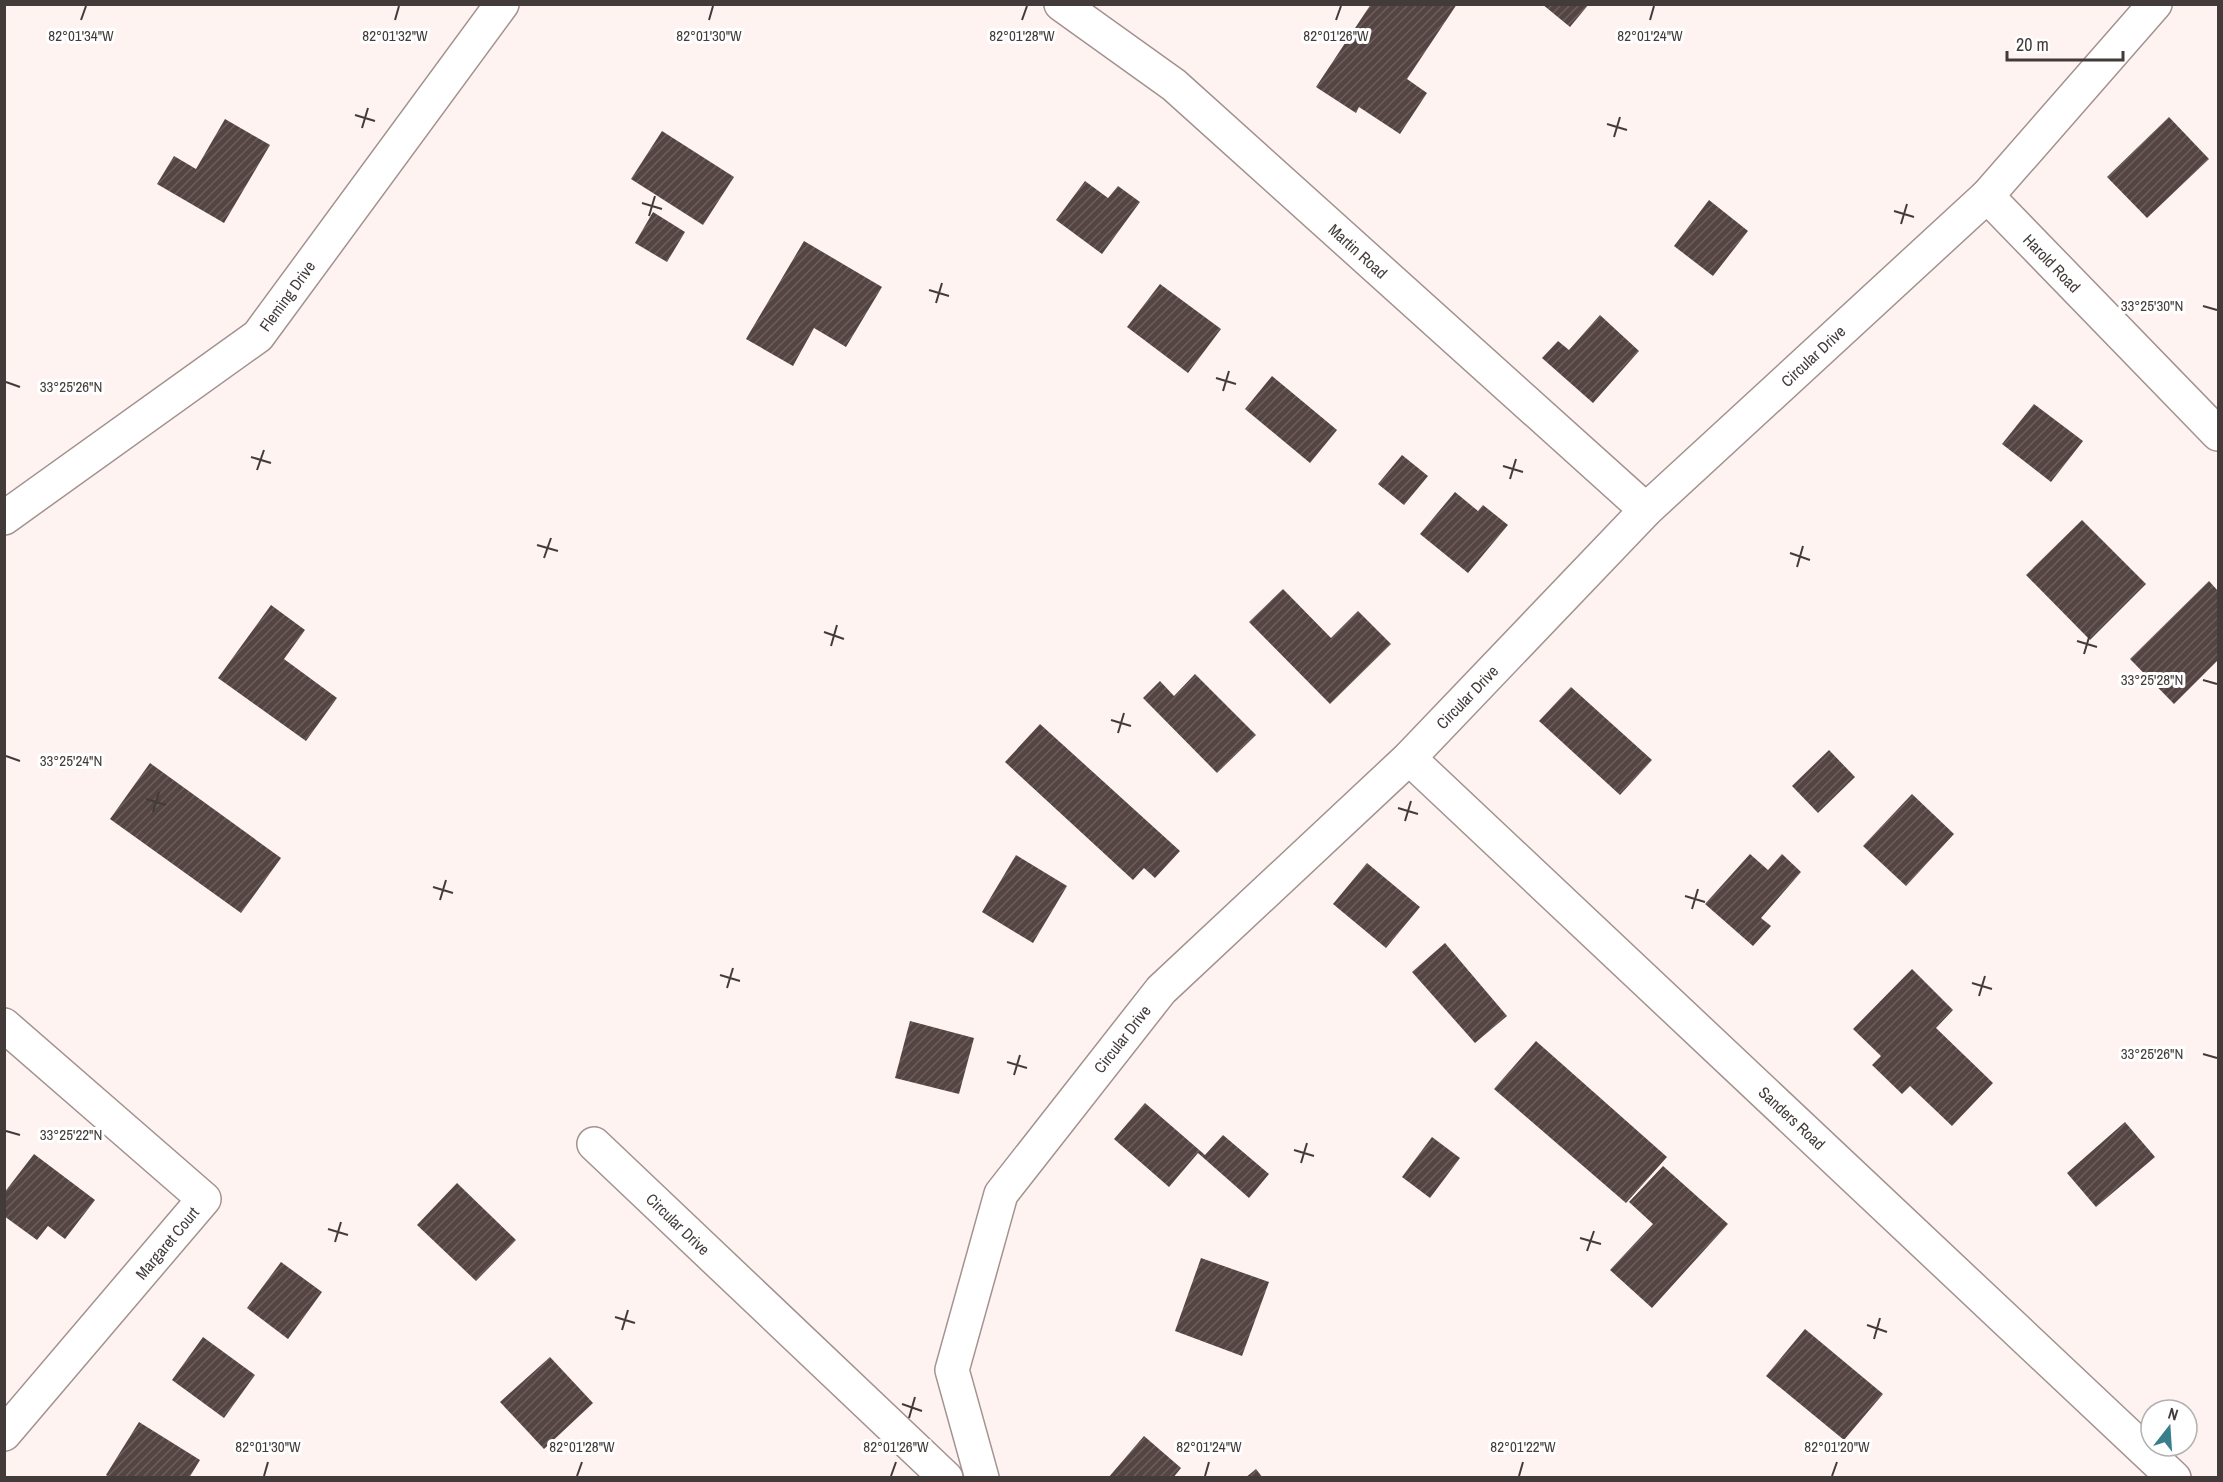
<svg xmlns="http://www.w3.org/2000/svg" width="2223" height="1482" viewBox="0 0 2223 1482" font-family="'Archivo Narrow',sans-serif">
<defs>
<pattern id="building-hatch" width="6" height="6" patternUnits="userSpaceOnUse" patternTransform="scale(1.5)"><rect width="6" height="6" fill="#544543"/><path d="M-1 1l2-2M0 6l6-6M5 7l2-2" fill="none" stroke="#6b5e5d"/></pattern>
</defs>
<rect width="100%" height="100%" fill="#fef3f1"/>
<g fill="url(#building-hatch)">
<polygon points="1371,4 1457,4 1407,79 1427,93 1400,134 1359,107 1356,113 1316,87"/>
<polygon points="1542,4 1589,4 1570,27"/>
<polygon points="2169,117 2209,159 2147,218 2107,177"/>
<polygon points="225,119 270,145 224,223 157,184 174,156 196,169"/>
<polygon points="662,131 734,177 703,225 631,179"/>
<polygon points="1085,181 1108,198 1118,186 1140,202 1102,254 1056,220"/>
<polygon points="1709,200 1748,231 1713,276 1674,246"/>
<polygon points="653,212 685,232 667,262 635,243"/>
<polygon points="804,241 882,287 846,347 814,328 793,366 746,339"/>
<polygon points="1160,284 1221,329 1188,373 1127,327"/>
<polygon points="1600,315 1639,351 1593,403 1542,358 1558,341 1569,350"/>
<polygon points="1272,376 1337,430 1310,463 1245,409"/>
<polygon points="2034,404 2083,441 2051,482 2002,444"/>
<polygon points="1402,455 1428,476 1404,505 1378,484"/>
<polygon points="1455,492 1478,511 1483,505 1508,525 1468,573 1420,534"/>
<polygon points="2082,520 2146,584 2090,640 2026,575"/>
<polygon points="2209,581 2218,591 2218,660 2174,704 2130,659"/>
<polygon points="1283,589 1331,638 1358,611 1391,644 1330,704 1249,622"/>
<polygon points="271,605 305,630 284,659 337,698 306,741 218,678"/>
<polygon points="1195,674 1256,735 1217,773 1143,698 1160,681 1174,696"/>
<polygon points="1571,687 1652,760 1620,795 1539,721"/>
<polygon points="1040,724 1180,851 1155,878 1144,868 1133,880 1005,762"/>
<polygon points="1829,750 1855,777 1818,813 1792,786"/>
<polygon points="150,763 281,858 241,913 110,819"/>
<polygon points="1912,794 1954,834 1906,886 1863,846"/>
<polygon points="1750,854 1768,870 1782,854 1801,872 1761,918 1771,926 1753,946 1705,904"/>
<polygon points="1016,855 1067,886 1033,943 982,912"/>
<polygon points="1367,863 1420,907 1386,948 1333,904"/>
<polygon points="1445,943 1507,1016 1475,1043 1412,972"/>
<polygon points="1912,969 1953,1010 1936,1028 1993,1083 1952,1126 1910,1086 1902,1094 1872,1065 1881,1056 1853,1029"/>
<polygon points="910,1021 974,1038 959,1094 895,1078"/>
<polygon points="1536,1041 1667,1157 1626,1203 1494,1089"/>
<polygon points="1145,1103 1205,1155 1223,1135 1269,1174 1249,1198 1198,1153 1169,1187 1114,1139"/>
<polygon points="2125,1122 2155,1157 2096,1207 2067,1173"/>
<polygon points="1432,1137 1460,1158 1430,1198 1402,1177"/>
<polygon points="34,1154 95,1200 65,1239 48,1226 37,1240 4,1216 4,1193"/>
<polygon points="1663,1166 1728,1224 1652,1308 1610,1270 1653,1224 1629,1202"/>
<polygon points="457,1183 516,1240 476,1281 417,1225"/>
<polygon points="1201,1258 1269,1282 1242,1356 1175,1331"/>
<polygon points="281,1262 322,1292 288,1339 247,1308"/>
<polygon points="1805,1329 1883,1394 1844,1440 1766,1376"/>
<polygon points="203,1337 255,1375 224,1418 172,1380"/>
<polygon points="550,1357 593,1403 544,1449 500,1402"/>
<polygon points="139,1422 200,1460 189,1478 110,1478 106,1475"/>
<polygon points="1144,1436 1181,1468 1173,1478 1108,1478"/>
<polygon points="1256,1469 1263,1478 1245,1478"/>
</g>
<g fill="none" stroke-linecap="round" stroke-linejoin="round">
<defs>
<g id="minor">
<polyline points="1061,4 1174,85 1646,510"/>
<polyline points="1987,196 2218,434"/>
<polyline points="4,518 258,336 502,4"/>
<polyline points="1409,758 2174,1478"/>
<polyline points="4,1025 204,1199 4,1434"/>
<polyline points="594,1144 946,1478"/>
<polyline points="982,1478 952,1370 1001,1194 1161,990 1409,758 1646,510 1987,196 2155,4"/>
</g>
</defs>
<use href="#minor" stroke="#a3928f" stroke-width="36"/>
<use href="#minor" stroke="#fff" stroke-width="33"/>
</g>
<path fill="none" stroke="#423b3a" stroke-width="2" d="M81,20L86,6M395,20L399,6M709,20L713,6M1022,20L1027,6M1336,20L1341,6M1650,20L1654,6M355,115L375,121M1607,124L1627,130M362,128L368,108M1614,137L1620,117M642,203L662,209M1894,211L1914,217M649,216L655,196M1901,224L1907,204M929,290L949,296M936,303L942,283M2203,306L2217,310M1216,378L1236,384M6,382L20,387M1223,391L1229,371M251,457L271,463M1503,466L1523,472M257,470L264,450M1510,479L1516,459M537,545L558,551M1790,553L1810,560M544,558L551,538M1797,567L1803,546M824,632L844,639M2077,641L2097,647M831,646L837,625M2084,654L2090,634M2203,680L2217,684M1111,720L1131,726M1118,733L1124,713M6,756L20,761M146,799L166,805M1398,808L1418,814M153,812L159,792M1405,821L1411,801M433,887L453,893M1685,896L1705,902M440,900L446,880M1692,909L1698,889M720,975L740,981M1972,983L1992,989M727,988L733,968M1979,996L1985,976M2203,1054L2217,1058M1007,1062L1027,1068M1014,1075L1020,1055M6,1131L20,1135M1294,1150L1314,1156M1301,1163L1307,1143M328,1229L348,1235M1580,1238L1601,1244M335,1242L341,1222M1587,1251L1594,1231M615,1317L635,1323M1867,1325L1887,1332M622,1330L628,1310M1874,1339L1880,1318M902,1404L922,1411M909,1418L915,1397M264,1476L268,1462M577,1476L582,1462M891,1476L896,1462M1205,1476L1209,1462M1519,1476L1523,1462M1832,1476L1837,1462"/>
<g text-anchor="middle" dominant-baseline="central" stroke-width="6" stroke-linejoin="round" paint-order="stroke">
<g font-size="16" fill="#423b3a" stroke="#fff">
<text transform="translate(1358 251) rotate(42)">Martin Road</text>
<text transform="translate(2052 263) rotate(46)">Harold Road</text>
<text transform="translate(287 296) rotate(-54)">Fleming Drive</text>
<text transform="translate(1813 356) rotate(-43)">Circular Drive</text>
<text transform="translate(1467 697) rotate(-46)">Circular Drive</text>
<text transform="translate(1122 1039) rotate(-52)">Circular Drive</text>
<text transform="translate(1792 1118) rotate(43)">Sanders Road</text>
<text transform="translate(678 1224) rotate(44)">Circular Drive</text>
<text transform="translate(167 1243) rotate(-50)">Margaret Court</text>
</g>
</g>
<g font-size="15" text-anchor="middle" fill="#423b3a" stroke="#fff" stroke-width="6" stroke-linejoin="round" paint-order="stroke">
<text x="81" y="41">82°01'34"W</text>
<text x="395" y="41">82°01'32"W</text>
<text x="709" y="41">82°01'30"W</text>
<text x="1022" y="41">82°01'28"W</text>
<text x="1336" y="41">82°01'26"W</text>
<text x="1650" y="41">82°01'24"W</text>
<text x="2152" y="311">33°25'30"N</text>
<text x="71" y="392">33°25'26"N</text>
<text x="2152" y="685">33°25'28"N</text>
<text x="71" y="766">33°25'24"N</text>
<text x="2152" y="1059">33°25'26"N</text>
<text x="71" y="1140">33°25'22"N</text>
<text x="268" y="1452">82°01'30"W</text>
<text x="582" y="1452">82°01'28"W</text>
<text x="896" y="1452">82°01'26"W</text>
<text x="1209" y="1452">82°01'24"W</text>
<text x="1523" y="1452">82°01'22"W</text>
<text x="1837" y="1452">82°01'20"W</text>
</g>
<rect width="2223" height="1482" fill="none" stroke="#423b3a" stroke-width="12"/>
<g transform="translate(2169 1428) rotate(17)"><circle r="28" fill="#ffffff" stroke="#b3b1b0" stroke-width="1.5"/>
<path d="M0-4.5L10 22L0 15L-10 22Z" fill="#397f8b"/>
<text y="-9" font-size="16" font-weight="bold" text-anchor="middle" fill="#423b3a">N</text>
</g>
<path d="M2007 51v9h116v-9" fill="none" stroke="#423b3a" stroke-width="3"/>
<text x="2016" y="51" font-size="18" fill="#423b3a" stroke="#ffffff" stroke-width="4.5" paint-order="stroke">20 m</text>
</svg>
